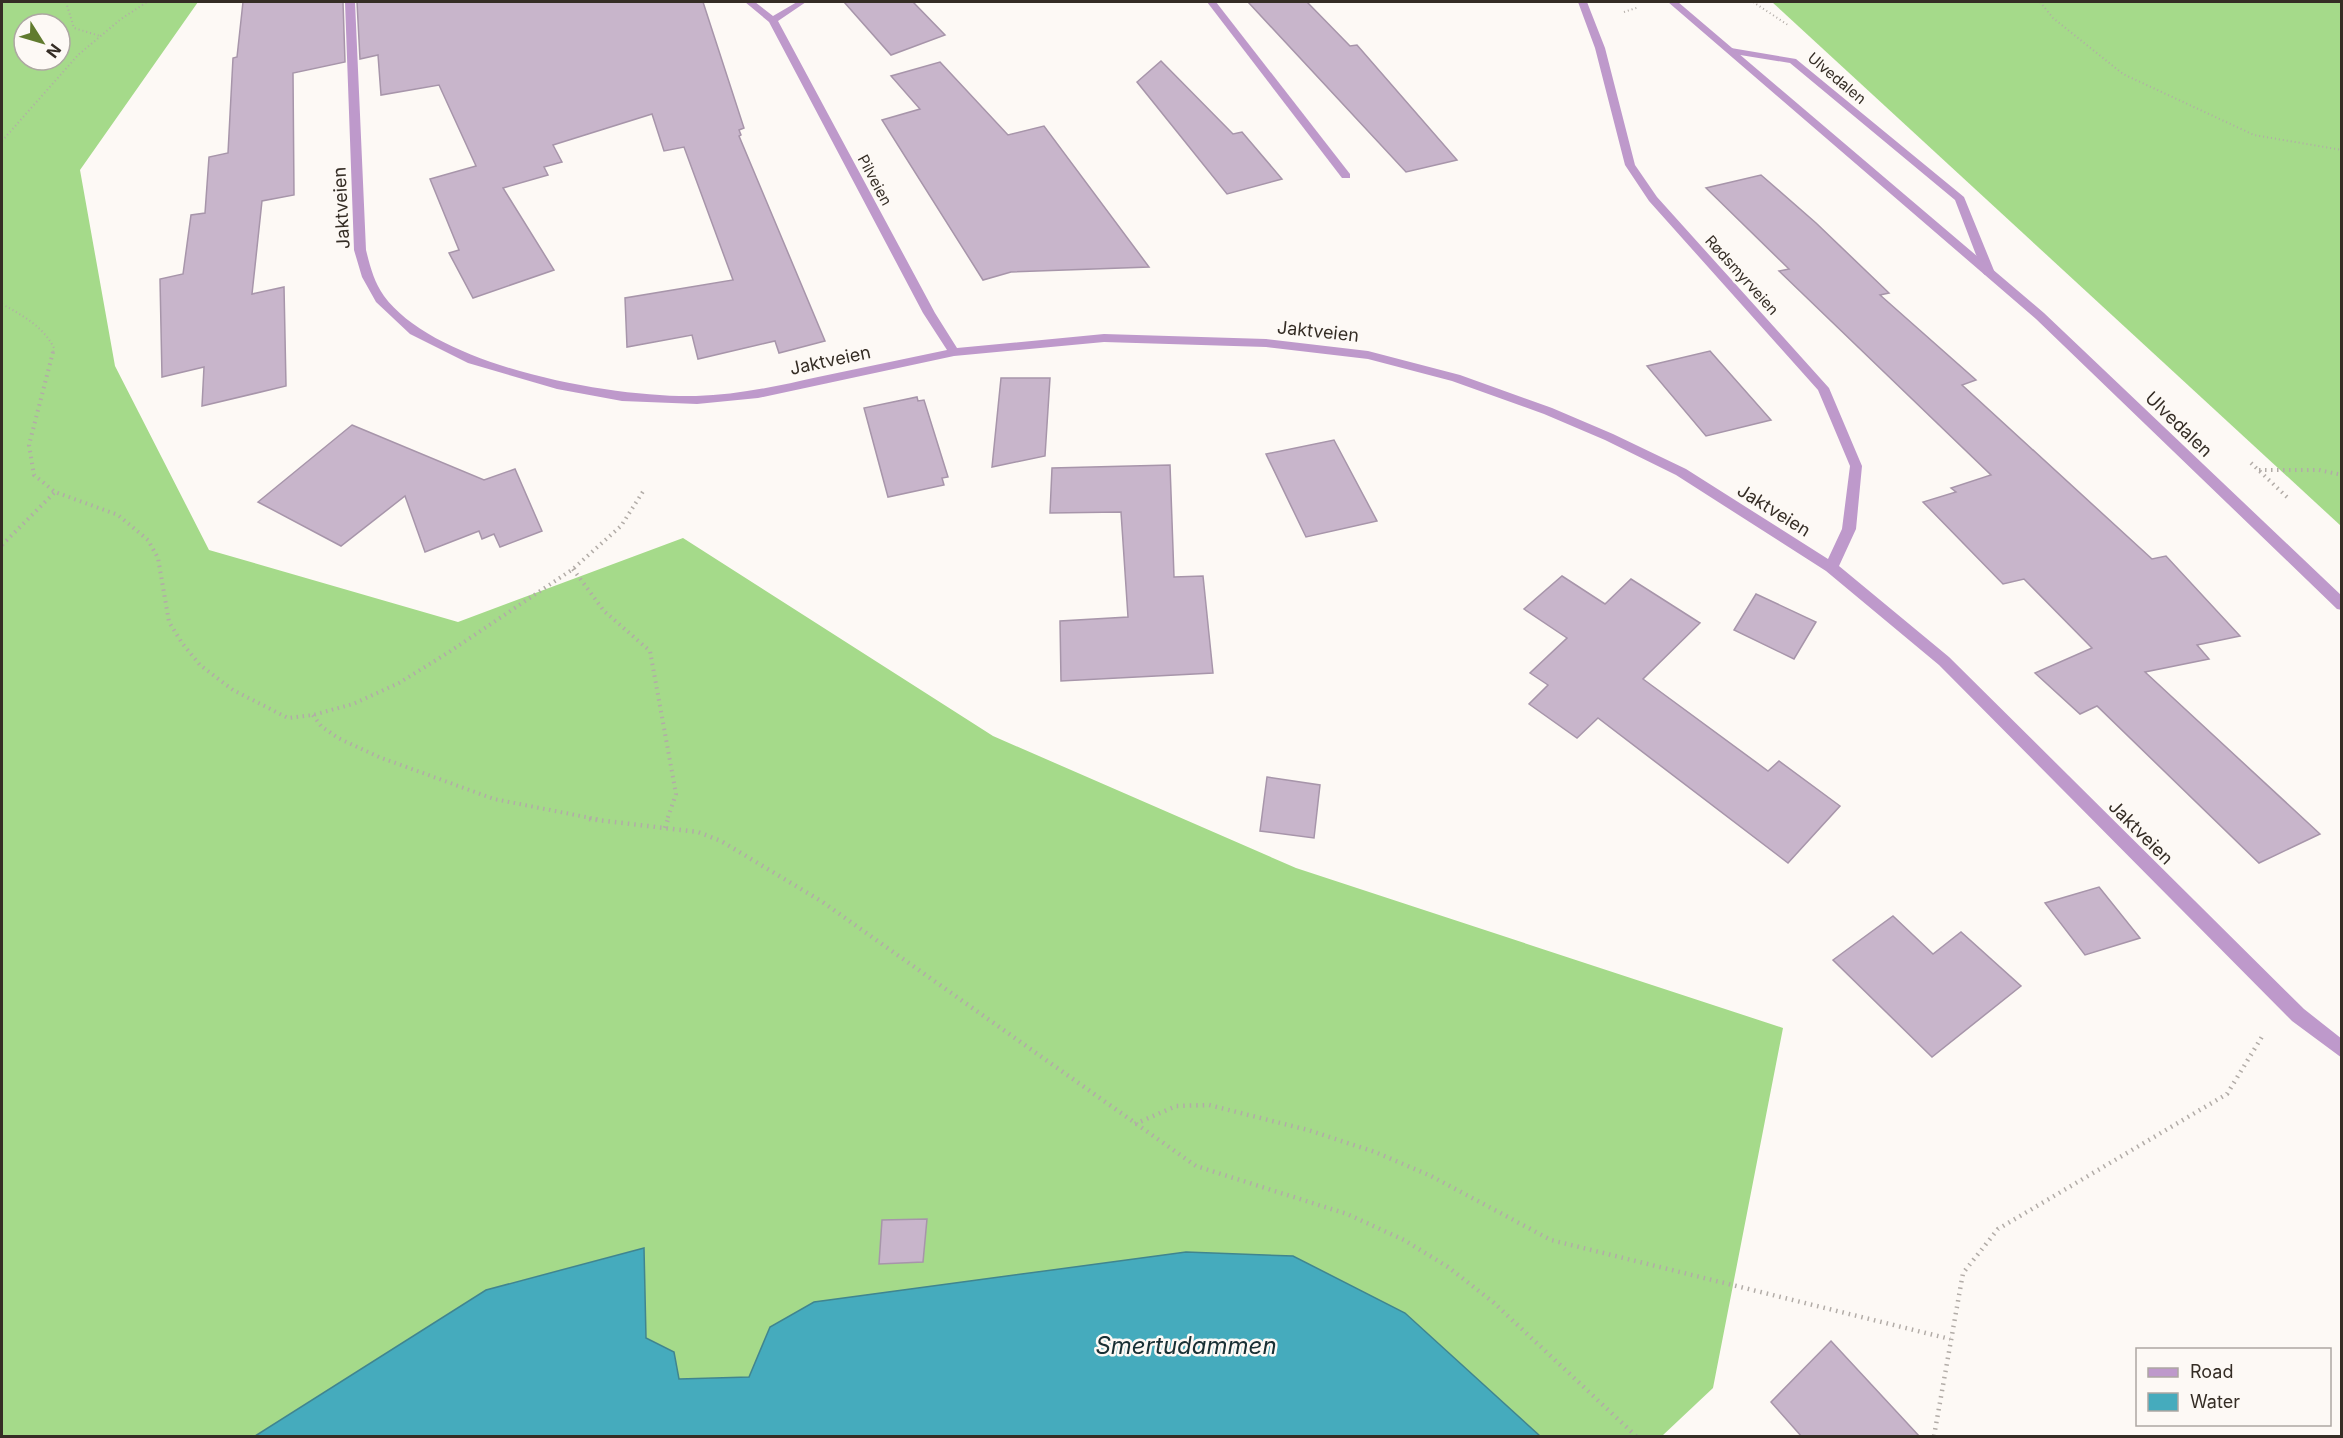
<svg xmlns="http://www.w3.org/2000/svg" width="2343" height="1438" viewBox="0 0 2343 1438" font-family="Inter,sans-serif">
<rect width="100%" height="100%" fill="#fdf9f5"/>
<g fill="#a5da8a" fill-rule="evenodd">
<path d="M2,2H198L80,170L115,366L209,550L458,622L683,538L993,736L1296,868L1783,1028L1713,1388L1662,1436H1540L1405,1313L770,1327L749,1377L678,1379L674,1352L646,1339L644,1248L486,1290L255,1436H2ZM24,24H60V60H24Z"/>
<polygon points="1772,2 2341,2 2341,526"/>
</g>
<polygon fill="#45abbd" stroke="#40858f" stroke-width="1.5" points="644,1248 646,1338 674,1352 679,1379 749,1377 770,1327 814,1302 1186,1252 1293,1256 1405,1313 1540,1436 255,1436 486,1290"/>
<g fill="#c8b5cb" stroke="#a795aa" stroke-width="1.5">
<polygon points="243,2 343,2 345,62 293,73 294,195 262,201 252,294 284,287 286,386 202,406 204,367 162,377 160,279 183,274 191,215 205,213 209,157 228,153 233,58 237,57"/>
<polygon points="357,2 703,2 744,128 739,130 741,135 739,136 825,341 779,353 775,341 698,359 692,335 627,347 625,298 733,280 684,147 664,151 652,114 553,145 562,162 544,167 548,175 503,188 554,270 473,298 449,253 459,250 430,179 476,166 439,85 381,95 378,55 360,59"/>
<polygon points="844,2 913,2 945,35 891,55"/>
<polygon points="1248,2 1307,2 1350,46 1357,45 1457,160 1406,172"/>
<polygon points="1161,61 1233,134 1242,132 1282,179 1227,194 1137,82"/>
<polygon points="940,62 1008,135 1044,126 1149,267 1011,272 983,280 882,120 920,109 891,76"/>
<polygon points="1761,175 1816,223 1889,293 1880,295 1976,380 1962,385 2152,559 2166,556 2240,636 2197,645 2209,659 2145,672 2320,834 2259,863 2097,706 2080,714 2035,673 2092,648 2024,579 2003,584 1923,502 1956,492 1951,488 1991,475 1779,271 1789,269 1706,188"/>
<polygon points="1710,351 1771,420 1706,436 1647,366"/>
<polygon points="1001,378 1050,378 1045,456 992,467"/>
<polygon points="917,397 918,401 924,400 948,477 942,478 944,485 888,497 864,408"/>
<polygon points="352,425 484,480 515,469 542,531 500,547 494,534 482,539 479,531 425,552 405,496 341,546 258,502"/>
<polygon points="1334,440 1377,521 1306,537 1266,454"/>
<polygon points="1170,465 1174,577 1203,576 1213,673 1061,681 1060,621 1128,617 1121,512 1050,513 1052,468"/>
<polygon points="1562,576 1605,604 1631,579 1700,623 1643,679 1768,771 1779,761 1840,806 1788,863 1598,718 1577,738 1529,704 1548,685 1530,673 1567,638 1524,609"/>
<polygon points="1756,594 1816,622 1794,659 1734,630"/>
<polygon points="1267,777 1320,785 1314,838 1260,831"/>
<polygon points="2099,887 2140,938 2085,955 2045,903"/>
<polygon points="1893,916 1933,954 1961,932 2021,986 1932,1057 1833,960"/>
<polygon points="927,1219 923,1262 879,1264 882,1220"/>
<polygon points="1831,1341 1920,1437 1802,1437 1771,1402"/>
</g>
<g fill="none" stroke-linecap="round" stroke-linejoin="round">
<g stroke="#b2aca7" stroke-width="2" stroke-dasharray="1 3" stroke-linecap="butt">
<polyline points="66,2 74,28 100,36"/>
<polyline points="1753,2 1788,25"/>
<polyline points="2040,2 2053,18 2123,74 2254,135 2342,150"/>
<polyline points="1624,12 1639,7"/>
<polyline points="2,141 78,55 121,19 147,2"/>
<path d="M2,304C23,316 43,326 54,348L53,353"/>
</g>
<g stroke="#b2aca7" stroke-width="4" stroke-dasharray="1.5 4.5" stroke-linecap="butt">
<polyline points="53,352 29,445 34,475 55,492 118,515 148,540 158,558 169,622 182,643 200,665 233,690 288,718 313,715 353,704 399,683 449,652 573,569 621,526 644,490"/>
<polyline points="2251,463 2289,499"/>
<polyline points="2259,470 2319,470 2342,475"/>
<polyline points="2,545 55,492"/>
<polyline points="573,569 604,611 650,651 676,794 667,820"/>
<polyline points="313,715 321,726 338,738 379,757 494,799 601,820"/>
</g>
<g stroke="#b2aca7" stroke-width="4.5" stroke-dasharray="1.5 5" stroke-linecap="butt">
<polyline points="589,819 698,832 721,841 821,901 1196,1166 1347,1214 1404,1240 1448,1267 1493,1302 1636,1436"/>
<polyline points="665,828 668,819"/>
<polyline points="1135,1124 1176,1106 1209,1105 1308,1130 1375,1152 1431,1176 1551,1240 1950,1339"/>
<polyline points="1934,1436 1963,1273 1998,1229 2227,1094 2263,1035"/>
</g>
<polygon fill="#be99cb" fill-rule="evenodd" points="1731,48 1796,59 1964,197 1995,273 1993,275 1985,275 1983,273 1955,200 1790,63 1728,53 1728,49"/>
<g fill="#be99cb" fill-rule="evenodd">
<path d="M345,2H355L366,250C370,266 374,282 384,296C436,367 613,398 696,396C737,395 778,386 818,377C861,368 904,359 947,350L923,313L769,22L745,2H755L773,16L797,2H806L778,21L935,313L957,348L1104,334L1266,339L1368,351L1460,375L1552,408L1613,434L1686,469L1828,559L1842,529L1850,466L1818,390L1649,201L1625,165L1595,48L1578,2H1587L1605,48L1635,165L1657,197L1829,388L1862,466L1856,529L1839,566L1949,657L2304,1009L2342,1039V1058L2292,1021L1939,665L1826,571L1676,475L1605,440L1544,414L1452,381L1368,359L1266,347L1104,342L954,356L758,398L697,404L622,401L557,389L468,363L410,334L376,302L362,277L354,250Z"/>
<polygon points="1207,2 1216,2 1350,174 1350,178 1342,178"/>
<polygon points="1668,2 1678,2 2044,313 2342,596 2342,610 2337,609 2036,319"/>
</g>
</g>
<g text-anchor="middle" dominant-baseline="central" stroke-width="5" stroke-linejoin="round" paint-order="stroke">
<g font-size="15" fill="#352d25" stroke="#fdf9f5">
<text transform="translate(1837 78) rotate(40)">Ulvedalen</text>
<text transform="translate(875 180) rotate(62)">Pilveien</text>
<text transform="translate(1742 275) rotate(48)">Rødsmyrveien</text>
</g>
<g font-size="18" fill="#352d25" stroke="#fdf9f5">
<text transform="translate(341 208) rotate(-93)">Jaktveien</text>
<text transform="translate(1318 331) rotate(6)">Jaktveien</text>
<text transform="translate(830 360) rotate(-12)">Jaktveien</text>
<text transform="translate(2179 424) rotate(44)">Ulvedalen</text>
<text transform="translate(1774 510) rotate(32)">Jaktveien</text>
<text transform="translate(2141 832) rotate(45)">Jaktveien</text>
</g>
<g font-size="24" font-style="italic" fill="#182f34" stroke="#fdf9f5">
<text x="1186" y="1345">Smertudammen</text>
</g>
</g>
<rect width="2343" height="1438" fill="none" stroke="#352d25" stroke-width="6"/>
<rect x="2136" y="1348" width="195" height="78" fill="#fdf9f5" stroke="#ada7a2" stroke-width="1.5"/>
<rect x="2148" y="1368" width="30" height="9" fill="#be99cb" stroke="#ada7a2" stroke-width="1.5"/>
<text x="2190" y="1378" font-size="18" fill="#352d25">Road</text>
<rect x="2148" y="1393" width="30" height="18" fill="#45abbd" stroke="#ada7a2" stroke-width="1.5"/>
<text x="2190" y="1408" font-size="18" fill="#352d25">Water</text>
<g transform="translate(42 42) rotate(127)"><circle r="28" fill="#fdf9f5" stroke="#ada7a2" stroke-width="1.5"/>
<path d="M0-4.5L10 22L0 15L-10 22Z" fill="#617b2f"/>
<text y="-9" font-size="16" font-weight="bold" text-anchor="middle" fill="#352d25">N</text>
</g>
</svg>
